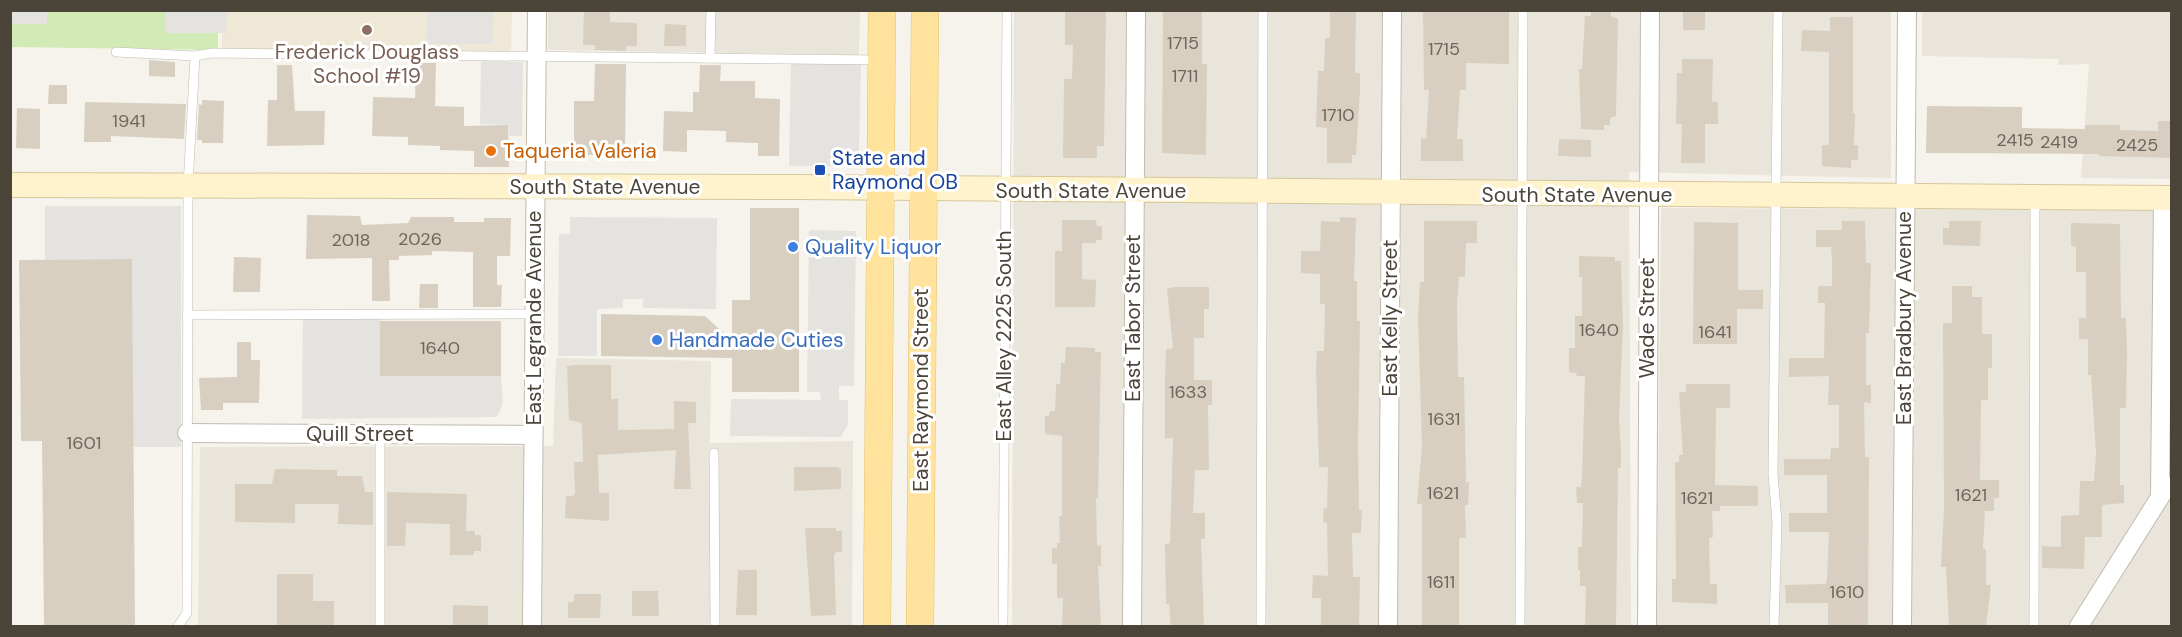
<svg xmlns="http://www.w3.org/2000/svg" width="2182" height="637" viewBox="0 0 2182 637" font-family="'DM Sans',sans-serif">
<rect width="100%" height="100%" fill="#f6f3ec"/>
<g fill="#eae5da">
<polygon points="548,11 860,11 859,55 548,50"/>
<polygon points="1014,11 1891,11 1891,178 1629,172 1631,626 1012,626"/>
<polygon points="1922,11 2171,11 2171,179 2081,178 2089,64 2058,65 2059,59 1922,56"/>
<polygon points="1661,208 2171,210 2171,626 1657,626"/>
<polygon points="556,358 711,361 710,443 853,441 852,626 198,626 200,447 553,446"/>
</g>
<polygon fill="#efe8d6" points="222,11 512,11 511,53 222,50"/>
<polygon fill="#d2eab5" points="11,11 218,11 218,50 11,47"/>
<g fill="#e5e3e0">
<polygon points="10,11 47,11 47,24 11,24"/>
<polygon points="166,11 227,11 226,33 166,33"/>
<polygon points="427,11 494,11 493,44 426,44"/>
<polygon points="481,61 523,62 522,136 509,136 508,125 480,124"/>
<polygon points="791,61 861,62 859,152 847,166 789,166"/>
<polygon points="45,206 181,206 181,447 133,447 132,259 45,260"/>
<polygon points="570,217 717,218 716,309 643,308 643,299 623,299 623,308 597,309 597,356 558,356 559,234 570,234"/>
<polygon points="809,230 856,231 854,386 839,386 839,400 848,400 848,424 841,437 730,436 731,399 821,400 820,392 807,392"/>
<polygon points="303,310 381,310 380,375 501,376 503,403 497,417 302,419"/>
</g>
<g fill="#d8cfc1">
<polygon points="584,10 610,10 610,22 637,23 637,46 626,46 626,51 595,50 595,45 583,45"/>
<polygon points="1065,10 1106,10 1104,146 1097,146 1097,158 1063,158 1064,79 1072,79 1073,45 1065,45"/>
<polygon points="1163,10 1202,10 1202,64 1207,64 1206,155 1162,153"/>
<polygon points="1330,10 1356,10 1355,73 1360,73 1360,90 1356,155 1352,155 1352,163 1327,163 1327,128 1316,127 1318,71 1324,71 1325,38 1330,38"/>
<polygon points="1423,10 1509,12 1509,64 1466,63 1466,90 1460,90 1457,139 1463,139 1463,161 1421,161 1421,138 1426,139 1429,90 1424,90"/>
<polygon points="1591,10 1611,10 1611,16 1618,19 1616,116 1610,118 1610,125 1604,125 1604,130 1581,129 1579,69 1582,69 1585,16 1591,16"/>
<rect x="1683" y="10" width="22" height="20"/>
<polygon points="1830,17 1853,17 1853,113 1855,113 1854,145 1858,145 1858,160 1851,160 1851,168 1822,166 1822,145 1829,145 1829,52 1801,51 1802,30 1830,31"/>
<polygon points="665,24 686,25 686,46 664,46"/>
<polygon points="1682,59 1713,59 1712,102 1718,102 1718,124 1705,124 1705,163 1681,163 1682,124 1676,124 1677,73 1682,73"/>
<polygon points="149,60 175,62 175,77 149,76"/>
<polygon points="416,63 436,63 435,106 464,107 464,126 508,125 509,167 474,167 474,151 440,150 440,146 408,145 408,137 372,136 373,97 415,98"/>
<polygon points="595,64 626,64 625,155 574,155 574,101 594,101"/>
<polygon points="277,65 292,65 295,111 325,111 324,145 267,146 268,100 277,100"/>
<polygon points="700,65 721,65 720,81 755,81 755,98 780,99 779,156 758,156 758,143 726,142 726,131 687,130 687,152 663,151 664,111 693,112 693,92 699,92"/>
<polygon points="49,85 67,85 67,104 48,104"/>
<polygon points="202,100 224,101 223,143 202,143 202,140 197,140 199,104 202,105"/>
<polygon points="85,102 186,104 184,139 111,136 111,142 84,142"/>
<polygon points="1927,106 2022,107 2022,128 2085,129 2085,125 2120,125 2120,130 2158,131 2158,121 2172,121 2172,158 2099,156 2099,154 1926,153"/>
<polygon points="17,108 40,109 40,149 16,148"/>
<polygon points="1559,139 1591,140 1591,157 1558,156"/>
<polygon points="750,208 799,208 799,392 732,392 732,358 601,356 601,314 705,316 732,341 732,300 750,300"/>
<polygon points="307,215 360,216 362,225 408,223 411,217 454,217 454,222 484,222 484,218 511,218 510,256 497,256 497,285 502,285 501,307 473,307 473,252 432,251 432,255 399,256 399,260 389,260 390,301 372,301 372,258 306,259"/>
<polygon points="1340,217 1356,218 1354,281 1357,281 1357,321 1360,321 1358,444 1359,510 1362,510 1361,533 1352,533 1353,577 1360,577 1359,627 1321,627 1321,598 1312,598 1313,575 1328,576 1327,523 1323,522 1324,508 1327,509 1328,467 1319,467 1316,368 1317,351 1324,351 1324,349 1325,304 1320,304 1320,274 1301,273 1301,251 1320,251 1321,221 1340,222"/>
<polygon points="1062,220 1096,220 1097,226 1102,226 1102,240 1096,240 1096,243 1082,243 1082,279 1096,280 1095,307 1055,307 1055,251 1062,251"/>
<polygon points="1424,221 1477,221 1477,243 1466,243 1465,277 1459,277 1457,303 1458,377 1464,377 1466,482 1469,482 1468,505 1465,505 1466,538 1459,538 1459,627 1422,627 1422,504 1417,504 1422,447 1418,316 1420,282 1424,282"/>
<polygon points="1842,221 1865,221 1866,263 1871,263 1869,333 1866,333 1866,385 1871,385 1871,403 1864,402 1865,457 1869,457 1868,627 1828,627 1828,603 1786,603 1785,585 1826,584 1827,577 1829,532 1789,532 1789,513 1827,513 1827,475 1784,475 1784,459 1830,459 1831,448 1839,448 1839,405 1828,405 1829,376 1789,377 1789,358 1824,358 1825,303 1818,303 1818,286 1832,286 1832,258 1831,247 1816,247 1816,230 1842,230"/>
<polygon points="1949,221 1981,221 1980,246 1943,245 1943,228 1949,228"/>
<polygon points="1694,222 1738,223 1738,290 1763,290 1763,309 1737,309 1737,344 1693,344"/>
<polygon points="2071,223 2120,224 2121,318 2126,318 2127,352 2126,408 2120,408 2120,485 2124,485 2124,503 2102,505 2102,537 2085,537 2084,569 2042,568 2042,546 2061,547 2061,516 2079,515 2080,481 2094,481 2096,453 2091,375 2088,375 2088,339 2079,339 2079,318 2086,318 2086,272 2076,272 2076,247 2071,246"/>
<polygon points="1579,256 1615,257 1615,261 1621,261 1623,325 1619,421 1621,447 1621,468 1618,468 1616,627 1585,627 1586,586 1580,586 1580,570 1578,570 1578,547 1582,547 1583,503 1577,503 1576,487 1581,487 1582,478 1585,376 1576,376 1577,373 1569,372 1569,348 1575,348 1575,316 1582,316 1582,277 1579,277"/>
<polygon points="234,257 261,258 260,292 233,292"/>
<polygon points="132,259 135,627 44,627 42,441 21,441 19,260"/>
<polygon points="420,284 438,284 438,308 419,308"/>
<polygon points="1952,286 1972,286 1972,297 1982,297 1982,334 1992,334 1992,368 1988,368 1988,400 1981,400 1980,480 1999,480 1999,498 1994,498 1994,511 1985,511 1983,549 1986,549 1986,585 1991,585 1986,627 1949,627 1946,567 1941,567 1944,508 1943,323 1952,323"/>
<polygon points="1174,287 1209,287 1209,309 1204,309 1204,338 1194,338 1194,380 1212,380 1212,405 1208,405 1209,470 1195,470 1193,513 1205,513 1205,539 1201,539 1204,627 1171,627 1169,604 1166,604 1165,544 1170,543 1173,438 1165,438 1165,380 1166,349 1173,348 1167,289"/>
<rect x="380" y="321" width="121" height="55"/>
<polygon points="237,342 251,342 251,360 260,360 259,403 223,403 223,410 201,410 199,378 237,377"/>
<polygon points="1066,347 1095,348 1095,352 1101,352 1098,498 1096,498 1097,546 1101,545 1101,566 1098,566 1101,627 1062,627 1063,598 1057,598 1057,564 1052,564 1052,548 1057,548 1057,543 1060,543 1059,516 1062,516 1062,436 1045,434 1045,416 1049,416 1050,411 1055,411 1056,384 1060,384 1061,363 1065,363"/>
<polygon points="574,365 611,365 611,399 618,399 618,430 674,429 674,401 696,402 696,423 688,423 691,489 674,489 676,450 598,455 599,493 609,493 609,521 565,518 566,496 573,496 575,493 574,462 583,462 582,423 569,420 567,366"/>
<polygon points="1686,384 1730,384 1730,408 1716,408 1715,485 1758,486 1758,506 1720,506 1720,511 1712,511 1713,537 1709,538 1710,584 1717,584 1717,604 1672,602 1672,579 1676,579 1675,462 1679,462 1679,455 1683,455 1679,392 1686,392"/>
<polygon points="794,467 837,467 841,469 841,489 794,491"/>
<polygon points="275,469 337,470 337,476 362,476 365,492 373,492 373,525 338,524 339,504 295,504 295,523 235,522 235,484 272,484"/>
<polygon points="387,492 467,494 466,531 475,531 475,535 481,535 481,551 474,551 474,555 450,555 450,524 406,523 405,546 387,546"/>
<polygon points="805,528 836,528 836,531 842,531 842,552 836,552 834,555 836,615 811,616"/>
<polygon points="738,570 757,570 757,615 736,615"/>
<polygon points="277,574 313,574 313,601 334,601 334,627 277,627"/>
<polygon points="632,591 658,591 659,616 632,616"/>
<polygon points="574,594 601,594 600,618 568,618 568,602 574,602"/>
<polygon points="453,605 488,606 488,626 453,627"/>
</g>
<g fill="none" stroke-linecap="round" stroke-linejoin="round">
<defs>
<g id="lane">
<polyline points="116,52 195,56 212,53 879,60"/>
<polyline points="710,58 711,10"/>
<polyline points="187,315 535,314"/>
<polyline points="714,453 715,626"/>
<polyline points="178,626 187,613 188,186 195,56"/>
<polyline points="380,626 380,434"/>
<polyline points="1003,626 1007,10"/>
<polyline points="1261,626 1263,10"/>
<polyline points="1520,626 1523,10"/>
<polyline points="1774,626 1777,522 1773,474 1778,10"/>
<polyline points="2034,626 2035,197"/>
</g>
<g id="street">
<polyline points="187,433 533,435"/>
<polyline points="2160,496 2163,198"/>
<polyline points="532,626 537,10"/>
<polyline points="1132,626 1136,10"/>
<polyline points="1388,626 1392,10"/>
<polyline points="1647,626 1650,10"/>
<polyline points="1902,626 1907,10"/>
<polyline points="2079,626 2167,486"/>
</g>
<polyline id="secondary" points="10,185 794,187 2172,198"/>
<g id="primary">
<polyline points="877,626 882,10"/>
<polyline points="920,626 925,10"/>
</g>
</defs>
<use href="#lane" stroke="#c2bbae" stroke-width="10"/>
<use href="#street" stroke="#c2bbae" stroke-width="20"/>
<use href="#secondary" stroke="#d6c79b" stroke-width="26"/>
<use href="#primary" stroke="#e6c16a" stroke-width="28"/>
<use href="#lane" stroke="#fff" stroke-width="9"/>
<use href="#street" stroke="#fff" stroke-width="18"/>
<use href="#secondary" stroke="#fff3cd" stroke-width="24"/>
<use href="#primary" stroke="#ffe39c" stroke-width="27"/>
</g>
<circle fill="#8d6e63" stroke="#fff" stroke-width="2" cx="367" cy="30" r="6"/>
<circle fill="#e8710a" stroke="#fff" stroke-width="2" cx="491" cy="151" r="6"/>
<rect fill="#1a4fb4" stroke="#fff" stroke-width="2" x="814" y="164" width="12" height="12" rx="3"/>
<g fill="#3f7fe0" stroke="#fff" stroke-width="2">
<circle cx="793" cy="247" r="6"/>
<circle cx="657" cy="340" r="6"/>
</g>
<g text-anchor="middle" dominant-baseline="central" stroke-width="6" stroke-linejoin="round" paint-order="stroke">
<g font-size="18" fill="#6e675b">
<text x="1183" y="43">1715</text>
<text x="1444" y="49">1715</text>
<text x="1185" y="76">1711</text>
<text x="1338" y="115">1710</text>
<text x="129" y="121">1941</text>
<text x="2015" y="140">2415</text>
<text x="2059" y="142">2419</text>
<text x="2137" y="145">2425</text>
<text x="420" y="239">2026</text>
<text x="351" y="240">2018</text>
<text x="1599" y="330">1640</text>
<text x="1715" y="332">1641</text>
<text x="440" y="348">1640</text>
<text x="1188" y="392">1633</text>
<text x="1444" y="419">1631</text>
<text x="84" y="443">1601</text>
<text x="1443" y="493">1621</text>
<text x="1971" y="495">1621</text>
<text x="1697" y="498">1621</text>
<text x="1441" y="582">1611</text>
<text x="1847" y="592">1610</text>
</g>
<g font-size="21" fill="#785e54" stroke="#fff">
<text x="367" y="52">Frederick Douglass<tspan x="367" dy="24">School #19</tspan></text>
</g>
<g font-size="21" fill="#c56008" stroke="#fff" text-anchor="start">
<text x="503" y="151">Taqueria Valeria</text>
</g>
<g font-size="21" fill="#164399" stroke="#fff" text-anchor="start">
<text x="832" y="158">State and<tspan x="832" dy="24">Raymond OB</tspan></text>
</g>
<g font-size="21" fill="#4b4439" stroke="#fff">
<text x="605" y="187">South State Avenue</text>
<text x="1091" y="191">South State Avenue</text>
<text x="1577" y="195">South State Avenue</text>
<text transform="translate(534 318) rotate(-90)">East Legrande Avenue</text>
<text transform="translate(1133 318) rotate(-90)">East Tabor Street</text>
<text transform="translate(1390 318) rotate(-90)">East Kelly Street</text>
<text transform="translate(1647 318) rotate(-90)">Wade Street</text>
<text transform="translate(1904 318) rotate(-90)">East Bradbury Avenue</text>
<text transform="translate(1004 336) rotate(-90)">East Alley 2225 South</text>
<text transform="translate(921 390) rotate(-90)">East Raymond Street</text>
<text x="360" y="434">Quill Street</text>
</g>
<g font-size="21" fill="#366cbe" stroke="#fff" text-anchor="start">
<text x="805" y="247">Quality Liquor</text>
<text x="669" y="340">Handmade Cuties</text>
</g>
</g>
<rect width="2182" height="637" fill="none" stroke="#4b4439" stroke-width="24"/>
</svg>
